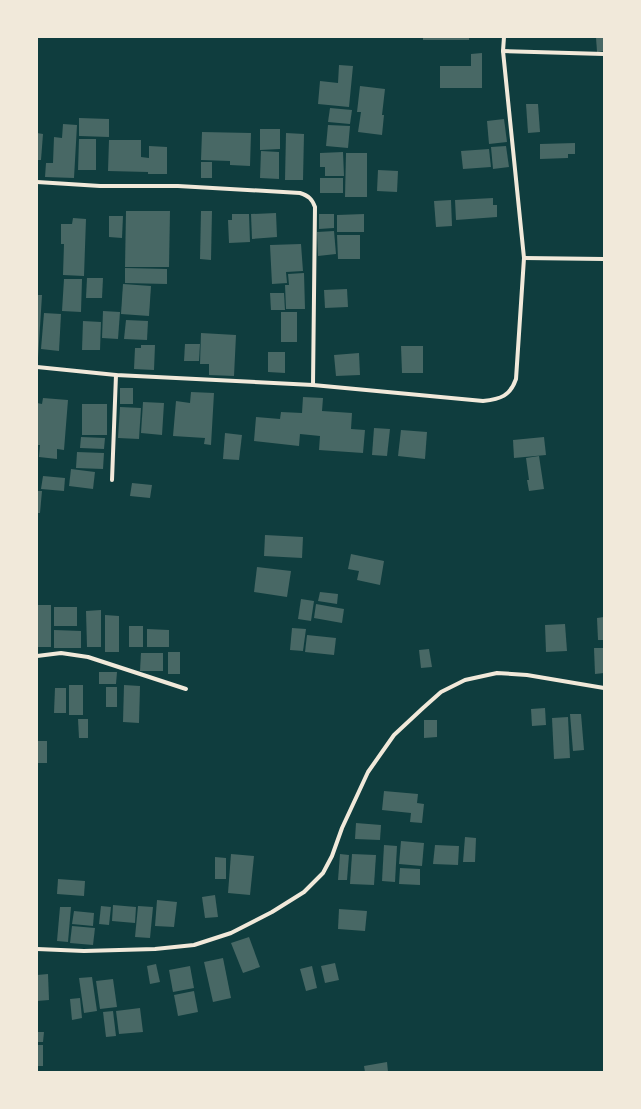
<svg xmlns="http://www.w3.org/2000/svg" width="641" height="1109" viewBox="0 0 641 1109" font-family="'Libre Baskerville',serif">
<rect width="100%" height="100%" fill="#0f3d3e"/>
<g fill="#486865">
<rect x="423" y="37" width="46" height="3"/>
<polygon points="596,37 604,37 604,51 597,52"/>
<polygon points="482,53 482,88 440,88 440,66 471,66 471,54"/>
<polygon points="339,65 353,66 349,107 318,104 320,81 338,83"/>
<polygon points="360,86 385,89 382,115 384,115 382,135 358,132 361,112 357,112"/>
<polygon points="526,104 538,104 540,132 528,133"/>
<polygon points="330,108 352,110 350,124 328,122"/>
<polygon points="79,118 109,119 109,137 79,136"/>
<polygon points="504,119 507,142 489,144 487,121"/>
<polygon points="63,124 77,125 74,178 45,177 46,163 53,163 54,137 62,138"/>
<polygon points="328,125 350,126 348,148 326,146"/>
<polygon points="260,129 280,129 280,149 260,150"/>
<polygon points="202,132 251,133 250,166 230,165 230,161 201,160"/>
<polygon points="37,133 43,134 41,160 37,160"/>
<polygon points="286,133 304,134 303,180 285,180"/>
<polygon points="79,139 96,139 96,170 78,170"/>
<polygon points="109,140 141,140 141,157 149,158 149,146 167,147 167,174 148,174 148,172 108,171"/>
<polygon points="575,143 575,154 568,154 568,158 540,159 540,144"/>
<polygon points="506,146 509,167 493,169 491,147"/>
<polygon points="489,149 491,167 463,169 461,151"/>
<polygon points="261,151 279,152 279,179 260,178"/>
<polygon points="343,152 344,176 325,176 325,167 320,167 320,153"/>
<polygon points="346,153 367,153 367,197 345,197"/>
<rect x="201" y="162" width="11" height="16"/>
<polygon points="378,170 398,171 397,192 377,191"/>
<rect x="320" y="178" width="23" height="15"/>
<polygon points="493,198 493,205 497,205 497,217 456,220 455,200"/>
<polygon points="451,200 452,226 436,227 434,201"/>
<polygon points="126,211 170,211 169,267 125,267"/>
<polygon points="201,211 212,211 211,260 200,259"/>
<polygon points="276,213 277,237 252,239 251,214"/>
<polygon points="232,214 249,214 250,242 229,243 228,220 232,220"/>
<polygon points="319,214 334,214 334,228 319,229"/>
<polygon points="364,214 364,232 337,232 337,215"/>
<polygon points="109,216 123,216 122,238 109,237"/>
<polygon points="73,218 86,219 84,276 63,275 64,244 61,244 61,224 72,224"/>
<polygon points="334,231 336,254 318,256 317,232"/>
<polygon points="337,235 360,235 360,259 338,259"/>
<polygon points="301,244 303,271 286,272 287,283 272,284 270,245"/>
<polygon points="125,268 167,269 167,284 125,283"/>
<polygon points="304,273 305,309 286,309 285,285 289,285 288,274"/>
<polygon points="87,278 103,278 102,298 86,298"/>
<polygon points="64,279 82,279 81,312 62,311"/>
<polygon points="123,284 151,286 149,316 121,314"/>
<polygon points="347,289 348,307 325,308 324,290"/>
<polygon points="270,293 284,293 285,310 271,310"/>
<polygon points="37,295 42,295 38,358 37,358"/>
<polygon points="103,311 120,312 118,339 102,338"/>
<rect x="281" y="312" width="16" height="30"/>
<polygon points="44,313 61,314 59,351 41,349"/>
<polygon points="126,320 148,321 147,340 124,339"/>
<polygon points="83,321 101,322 100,350 82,350"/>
<polygon points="201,333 236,335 234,376 209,375 209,364 200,364"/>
<polygon points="185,344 200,344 199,361 184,361"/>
<polygon points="141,345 155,345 154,370 134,369 135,348 141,348"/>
<polygon points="401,346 423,346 423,373 402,373"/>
<polygon points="268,352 285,352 285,373 268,372"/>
<polygon points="359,353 360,375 336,376 334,355"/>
<rect x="120" y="388" width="13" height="16"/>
<polygon points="191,392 214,393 211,445 204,444 205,438 173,436 176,401 190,403"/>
<polygon points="303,397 323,398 322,411 352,413 351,429 365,430 363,453 319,450 320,436 300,434 299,446 254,441 256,417 280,419 281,412 302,413"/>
<polygon points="43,398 68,400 64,450 57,449 57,459 39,457 40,445 37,445 37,403 42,404"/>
<polygon points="143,402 164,403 162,435 141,433"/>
<rect x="82" y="404" width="25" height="31"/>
<polygon points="120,407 141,408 139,439 118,438"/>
<polygon points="374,428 390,429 387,456 372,455"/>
<polygon points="401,430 427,432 425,459 398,456"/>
<polygon points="225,433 242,435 239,460 223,459"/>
<polygon points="81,437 105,438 104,449 80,448"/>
<polygon points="544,437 546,455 514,458 513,440"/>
<polygon points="77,452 104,453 103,469 76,468"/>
<polygon points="539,456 544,489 529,491 527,480 529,480 526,458"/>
<polygon points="71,469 95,472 93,489 69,486"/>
<polygon points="43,476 65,478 64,491 41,489"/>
<polygon points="132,483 152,485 150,498 130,496"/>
<polygon points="37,491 42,491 40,513 37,513"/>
<polygon points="265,535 303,537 302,558 264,556"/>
<polygon points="351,554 384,561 380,585 357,580 359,571 348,569"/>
<polygon points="257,567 291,571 287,597 254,592"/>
<polygon points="320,592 338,594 337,604 318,601"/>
<polygon points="301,599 314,601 311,621 298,619"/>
<polygon points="316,604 344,609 342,623 314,618"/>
<rect x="37" y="605" width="14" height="42"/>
<rect x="54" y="607" width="23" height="19"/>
<polygon points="101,610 101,647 87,647 86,611"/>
<polygon points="105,615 119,616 119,652 105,652"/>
<polygon points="604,617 604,640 598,640 597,618"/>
<polygon points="565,624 567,651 546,652 545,625"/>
<rect x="129" y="626" width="14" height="21"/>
<polygon points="292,628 306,629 303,651 290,650"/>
<polygon points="147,629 169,630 169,647 147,647"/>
<polygon points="54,630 81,631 81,648 54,648"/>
<polygon points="307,635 336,638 334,655 305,652"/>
<polygon points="594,648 604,648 604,673 595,674"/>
<polygon points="429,649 432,667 421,668 419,650"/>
<rect x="168" y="652" width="12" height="22"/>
<polygon points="141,653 163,653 163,671 140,671"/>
<polygon points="99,672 117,672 116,684 99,684"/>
<rect x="69" y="685" width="14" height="30"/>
<polygon points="124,685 140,686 139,723 123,722"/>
<rect x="106" y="687" width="11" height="20"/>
<polygon points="55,688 66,688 66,713 54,713"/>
<polygon points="545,708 546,725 532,726 531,709"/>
<polygon points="570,714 581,714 584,750 573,751"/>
<polygon points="568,717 570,758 554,759 552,718"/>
<polygon points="78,719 88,719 88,738 79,738"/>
<polygon points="424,720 437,720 437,737 424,738"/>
<rect x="37" y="741" width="10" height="22"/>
<polygon points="384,791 418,794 417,803 424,804 422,823 410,822 411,813 382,810"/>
<polygon points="356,823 381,825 380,840 355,839"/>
<polygon points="465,837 476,838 475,862 463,862"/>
<polygon points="401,841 424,843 422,866 399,864"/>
<polygon points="384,845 397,846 395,882 382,881"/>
<polygon points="435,845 459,846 458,865 433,864"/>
<polygon points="231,854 254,856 250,895 228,893"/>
<polygon points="340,854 349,855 347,880 338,880"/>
<polygon points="352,854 376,855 374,885 350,884"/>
<polygon points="215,857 226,858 226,879 215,879"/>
<polygon points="400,868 420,869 420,885 399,884"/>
<polygon points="58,879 85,881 84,896 57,894"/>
<polygon points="215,895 218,917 205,918 202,897"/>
<polygon points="157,900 177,902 174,927 155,926"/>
<polygon points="113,905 136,907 135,923 112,921"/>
<polygon points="101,906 111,907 109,925 99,924"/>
<polygon points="138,906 153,907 150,938 135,937"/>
<polygon points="60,907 71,907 68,942 57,941"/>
<polygon points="339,909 367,911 365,931 338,929"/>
<polygon points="74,911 94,913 93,926 72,924"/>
<polygon points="72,926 95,928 93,945 70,943"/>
<polygon points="249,937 260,967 243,973 231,943"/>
<polygon points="223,958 231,998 213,1002 204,962"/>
<polygon points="335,963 339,980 325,983 321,966"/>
<polygon points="156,964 160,982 150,984 147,966"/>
<polygon points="190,966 194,988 173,992 169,970"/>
<polygon points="312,966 317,988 306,991 300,969"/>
<polygon points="48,974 49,1000 37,1001 37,975"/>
<polygon points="92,977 97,1011 84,1013 79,978"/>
<polygon points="113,979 117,1007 100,1009 96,981"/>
<polygon points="194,991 198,1012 178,1016 174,995"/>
<polygon points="80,998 82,1018 72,1020 70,999"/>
<polygon points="140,1008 143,1032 119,1034 116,1011"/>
<polygon points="113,1011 116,1036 106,1037 103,1012"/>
<polygon points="37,1032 44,1032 43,1042 37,1042"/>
<rect x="37" y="1045" width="6" height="21"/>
<polygon points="387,1062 388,1072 365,1072 364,1066"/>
</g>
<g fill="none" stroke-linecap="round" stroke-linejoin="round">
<g stroke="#f1e9da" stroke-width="4">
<polyline points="503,51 604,54"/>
<path d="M37,182L100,186H178L300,193C309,196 312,199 315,207L313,385"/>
<polyline points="524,258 604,259"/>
<path d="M37,367L116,375L313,385L483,401C501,399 510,396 516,379L524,258L503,51L504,37"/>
<polyline points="112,480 116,375"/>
<polyline points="37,656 61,653 88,657 186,689"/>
<polyline points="37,949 84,951 155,949 194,945 231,933 272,912 304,892 323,873 332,856 342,828 368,772 394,735 423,708 441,692 465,680 497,673 527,675 604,688"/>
</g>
</g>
<rect width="641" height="1109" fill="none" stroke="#f1e9da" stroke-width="76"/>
</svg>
